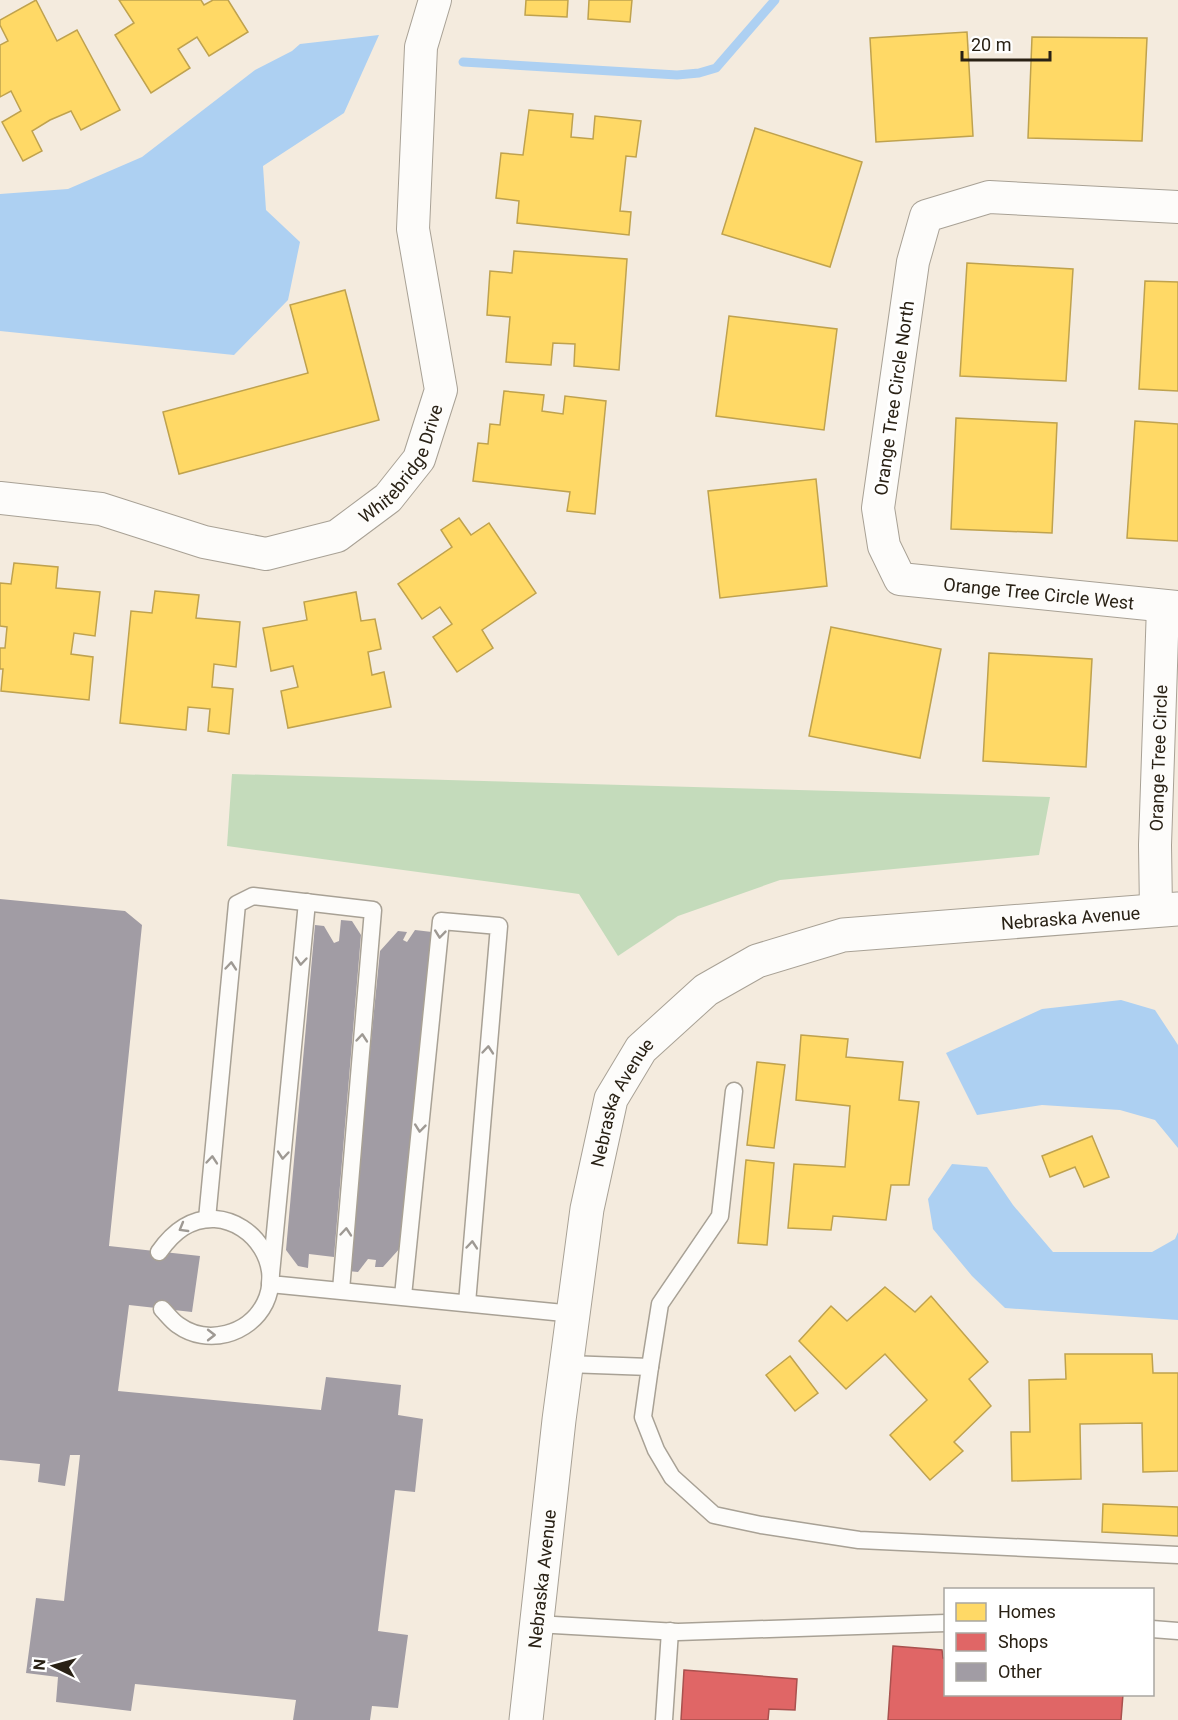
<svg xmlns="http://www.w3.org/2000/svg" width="1178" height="1720" viewBox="0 0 1178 1720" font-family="Roboto,sans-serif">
<rect width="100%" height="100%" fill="#f4ebde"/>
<polygon fill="#c4dbbb" points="232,774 1050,797 1039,855 780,880 678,916 618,956 579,894 227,846"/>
<g fill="#add0f2">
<polygon points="379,35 344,113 263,166 266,210 300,242 288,300 234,355 0,331 0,194 68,189 142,157 255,70 292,51 300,44"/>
<polygon points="1121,1000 1155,1010 1178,1045 1178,1148 1155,1120 1120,1110 1042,1105 977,1115 946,1053 1042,1009"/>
<polygon points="952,1164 987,1167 1013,1205 1053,1252 1152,1252 1175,1239 1178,1232 1178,1320 1005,1308 972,1276 933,1229 928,1199"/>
</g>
<g fill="#ffd966" stroke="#bfa24e" stroke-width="1.5">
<polygon points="36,0 57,41 77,30 120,110 81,130 71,111 50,120 32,131 42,151 23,161 2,122 21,111 11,91 0,97 0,45 8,41 0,25 0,20"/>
<polygon points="119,0 201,0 204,5 213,0 228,0 248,32 209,56 197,37 178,49 190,68 151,93 115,35 134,23"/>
<polygon points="526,0 568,0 567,17 525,15"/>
<polygon points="589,0 632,0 630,22 588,19"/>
<polygon points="967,32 973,136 876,142 870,38"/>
<polygon points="1032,37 1147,38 1142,141 1028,138"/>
<polygon points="529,110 573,114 571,137 593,139 595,116 641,121 636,157 626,156 620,211 631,212 629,235 517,223 519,201 496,198 501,153 523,155"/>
<polygon points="755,128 862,162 830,267 722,234"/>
<polygon points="514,251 627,259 619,370 574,366 575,344 553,343 551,365 506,362 510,317 487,315 490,271 512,273"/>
<polygon points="967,263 1073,269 1066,381 960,376"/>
<polygon points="1145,281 1178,282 1178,391 1139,389"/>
<polygon points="345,290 379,420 179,474 163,412 308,373 290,305"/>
<polygon points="729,316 837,329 824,430 716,416"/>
<polygon points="504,391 544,395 542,411 563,414 565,396 606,401 595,514 567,511 570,492 473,481 478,443 488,444 490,424 500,425"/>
<polygon points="956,418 1057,423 1052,533 951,529"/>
<polygon points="1135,421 1178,424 1178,541 1127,538"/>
<polygon points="816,479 827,586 720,598 708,491"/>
<polygon points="459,518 471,535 489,523 536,593 482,630 493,648 457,672 433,637 452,624 440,607 422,619 398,584 452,547 441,530"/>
<polygon points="14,563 58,567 56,588 100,592 95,636 74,633 71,654 93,657 89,700 1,691 3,669 0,669 0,648 5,648 7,627 0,626 0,583 11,584"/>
<polygon points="155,591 199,595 196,618 240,622 236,667 214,664 212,687 233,689 229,734 208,731 210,709 188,707 186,730 120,723 131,611 152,613"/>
<polygon points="356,592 361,621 375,619 381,649 368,652 372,675 384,672 391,707 288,728 281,691 298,687 293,666 271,671 263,628 307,620 304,602"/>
<polygon points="831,627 941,649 920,758 809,736"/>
<polygon points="989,653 1092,659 1086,767 983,761"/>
<polygon points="801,1035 848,1039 846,1057 903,1062 899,1100 919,1102 909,1185 891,1185 886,1220 833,1216 831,1230 788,1228 794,1164 845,1167 850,1106 796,1100"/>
<polygon points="757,1062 785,1065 774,1148 747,1145"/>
<polygon points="1092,1136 1109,1177 1084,1187 1075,1167 1050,1177 1042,1156"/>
<polygon points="746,1160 774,1163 767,1245 738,1243"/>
<polygon points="885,1287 915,1312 931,1296 988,1362 969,1379 991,1406 954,1442 963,1451 930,1480 890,1435 927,1400 885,1354 846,1389 799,1341 831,1306 847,1321"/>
<polygon points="1065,1354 1152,1354 1153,1373 1178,1373 1178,1471 1143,1472 1142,1423 1080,1424 1081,1479 1012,1481 1011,1432 1030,1432 1029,1380 1066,1379"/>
<polygon points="790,1356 818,1393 795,1411 766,1375"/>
<polygon points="1103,1504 1178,1507 1178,1536 1102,1532"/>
</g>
<g fill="#e06666" stroke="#a9514e" stroke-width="1.5">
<polygon points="893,1646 942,1650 943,1658 946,1658 946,1694 1123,1694 1121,1720 888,1720"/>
<polygon points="684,1670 797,1679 795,1710 769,1709 768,1720 681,1720"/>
</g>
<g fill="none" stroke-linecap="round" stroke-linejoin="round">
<polyline stroke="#add0f2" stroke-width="9" points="463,62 677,75 699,73 716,68 775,0"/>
</g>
<g fill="#a19ca4">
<polygon points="0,899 125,911 142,925 109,1246 200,1256 192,1312 129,1305 118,1391 321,1410 326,1377 401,1385 398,1415 423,1419 415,1492 395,1490 378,1631 408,1635 398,1708 372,1706 370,1720 293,1720 296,1700 135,1684 131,1711 56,1702 58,1677 26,1673 36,1598 64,1601 80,1455 70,1455 65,1486 38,1482 40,1464 0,1460"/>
<polygon points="341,920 352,921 361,935 334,1257 309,1254 308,1268 298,1266 286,1250 315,925 324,926 334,943 339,941"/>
<polygon points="415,930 432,932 401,1247 383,1267 375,1267 376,1260 368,1259 358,1272 348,1271 380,951 398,931 407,932 403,940 407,942"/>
</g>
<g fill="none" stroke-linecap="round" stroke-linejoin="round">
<defs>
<g id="service">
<polyline points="307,902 270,1284 574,1314"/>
<polyline points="207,1219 237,904 253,896 373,910 341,1290"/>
<path d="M159,1252C173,1232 190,1218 215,1219C255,1222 283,1266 265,1303C249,1335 207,1346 178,1325C172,1321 167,1314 162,1309"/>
<polyline points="403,1296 441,921 499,926 467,1303"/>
<polyline points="567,1364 650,1367 643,1417 656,1450 672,1477 714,1515 761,1525 859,1540 1178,1555"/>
<polyline points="650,1367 660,1304 720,1216 734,1091"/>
<polyline points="536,1624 678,1632 946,1623"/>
<polyline points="1152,1629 1178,1631"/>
<polyline points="664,1720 670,1631"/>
</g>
<g id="minor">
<path id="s1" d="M1178,207L989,197L926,216L913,262L878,508L884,546L900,579L1178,607"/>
<path id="s2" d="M0,498L101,509L204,542L266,554L337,536L388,498L419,459L441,390L413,229L421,47L435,0"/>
<path id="s3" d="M1156,910L1155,845L1163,606"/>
</g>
<g id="tertiary">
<path id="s4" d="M526,1720L559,1420L587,1209L611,1099L641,1049L706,990L757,961L843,935L1178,909"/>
</g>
</defs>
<use href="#service" stroke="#a8a195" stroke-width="19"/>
<use href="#minor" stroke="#a8a195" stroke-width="34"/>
<use href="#tertiary" stroke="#a8a195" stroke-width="35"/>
<use href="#service" stroke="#fdfcfa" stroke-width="16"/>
<use href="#minor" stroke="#fdfcfa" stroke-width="32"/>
<use href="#tertiary" stroke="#fdfcfa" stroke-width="33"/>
</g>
<defs><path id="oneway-chevron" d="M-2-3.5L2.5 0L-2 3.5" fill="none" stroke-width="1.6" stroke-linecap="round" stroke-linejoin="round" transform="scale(1.5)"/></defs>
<g stroke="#9e9993">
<use href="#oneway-chevron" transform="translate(440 934) rotate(96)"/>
<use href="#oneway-chevron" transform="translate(301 961) rotate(95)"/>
<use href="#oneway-chevron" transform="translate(231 966) rotate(-85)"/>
<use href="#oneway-chevron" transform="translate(362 1038) rotate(-85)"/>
<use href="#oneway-chevron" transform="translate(488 1050) rotate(-85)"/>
<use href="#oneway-chevron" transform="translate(420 1128) rotate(96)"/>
<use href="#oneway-chevron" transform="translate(283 1155) rotate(95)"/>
<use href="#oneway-chevron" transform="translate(212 1160) rotate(-85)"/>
<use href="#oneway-chevron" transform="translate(183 1228) rotate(150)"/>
<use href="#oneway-chevron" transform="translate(346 1232) rotate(-85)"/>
<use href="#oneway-chevron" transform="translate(472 1245) rotate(-85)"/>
<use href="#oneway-chevron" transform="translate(211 1335)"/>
</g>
<g text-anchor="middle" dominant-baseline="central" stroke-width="6" stroke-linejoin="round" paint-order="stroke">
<g font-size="18" fill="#292115" stroke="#fff">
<text transform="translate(894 398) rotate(-82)">Orange Tree Circle North</text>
<text stroke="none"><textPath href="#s2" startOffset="446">Whitebridge Drive</textPath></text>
<text stroke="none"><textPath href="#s1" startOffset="766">Orange Tree Circle West</textPath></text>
<text stroke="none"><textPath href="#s3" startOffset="152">Orange Tree Circle</textPath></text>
<text stroke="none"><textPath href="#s4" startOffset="1150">Nebraska Avenue</textPath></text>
<text stroke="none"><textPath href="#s4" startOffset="628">Nebraska Avenue</textPath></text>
<text stroke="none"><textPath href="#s4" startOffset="142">Nebraska Avenue</textPath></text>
</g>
</g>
<rect x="944" y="1588" width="210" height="108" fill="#ffffff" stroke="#a9a6a1" stroke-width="1.5"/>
<rect x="956" y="1603" width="30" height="18" fill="#ffd966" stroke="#a9a6a1" stroke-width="1.5"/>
<text x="998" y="1618" font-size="18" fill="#292115">Homes</text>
<rect x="956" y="1633" width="30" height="18" fill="#e06666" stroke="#a9a6a1" stroke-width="1.5"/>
<text x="998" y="1648" font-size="18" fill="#292115">Shops</text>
<rect x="956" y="1663" width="30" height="18" fill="#a19ca4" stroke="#a9a6a1" stroke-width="1.5"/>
<text x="998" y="1678" font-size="18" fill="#292115">Other</text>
<g transform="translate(54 1666) rotate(275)" stroke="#ffffff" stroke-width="4.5" paint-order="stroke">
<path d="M0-4.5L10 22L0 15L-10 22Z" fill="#292115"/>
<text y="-9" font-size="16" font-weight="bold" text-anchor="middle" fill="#292115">N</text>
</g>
<path d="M962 51v9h88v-9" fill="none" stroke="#292115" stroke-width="3"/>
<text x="971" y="51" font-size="18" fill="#292115" stroke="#ffffff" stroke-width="4.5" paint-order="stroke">20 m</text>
</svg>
